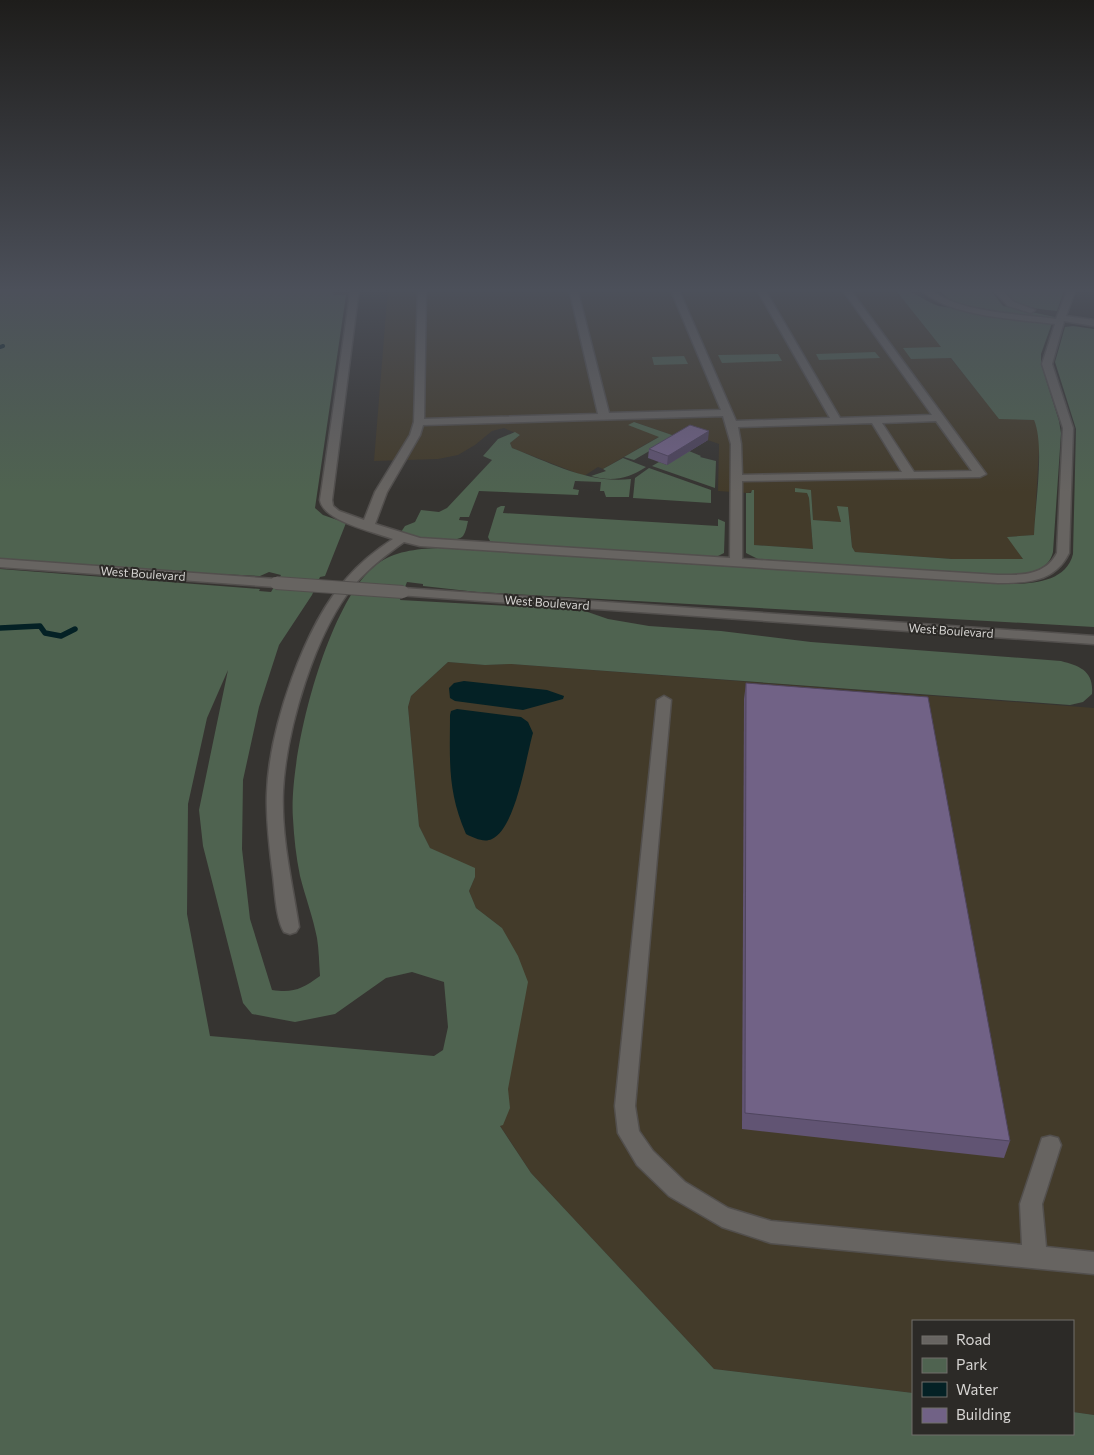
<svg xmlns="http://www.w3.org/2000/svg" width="1094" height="1455" viewBox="0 0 1094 1455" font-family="Commissioner,sans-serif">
<rect width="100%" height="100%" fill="#363431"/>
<g fill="#433b2a">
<polygon points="388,288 894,288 999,418 1034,420 1039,431 1039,450 1034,535 1008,537 1023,559 952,559 855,552 852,547 848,507 839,508 841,522 813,520 811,490 807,493 809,498 813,549 754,545 754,490 748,493 718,491 719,444 685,432 675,436 634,422 660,436 603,469 598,467 584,476 512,448 510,443 520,435 504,428 492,431 475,445 458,455 438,459 374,461"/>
<polygon points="448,662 485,665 511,664 1094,708 1094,1415 1073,1412 1073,1321 913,1321 913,1393 714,1369 531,1173 476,1089 502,928 476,908 469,891 475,877 451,859 430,848 419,826 408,707 411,696"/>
</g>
<g fill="#4f6350" fill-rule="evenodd">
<path d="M0,288H334L333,295H346L315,508L323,515L346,523L325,576L320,577L312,595L279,645L259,707L243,780L242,849L250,919L272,990C294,993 302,989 320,976C319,963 319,950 317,938C313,917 305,896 300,876C296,857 294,837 293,819C288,757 327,603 376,565C394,551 416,549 438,548L1006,584C1030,584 1066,583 1073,554L1076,429L1055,362L1065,327L1073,326L1094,329V627L477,592L423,586V584L407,582L400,600L582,610L608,619L649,626L721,631L811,642L1061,661C1080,666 1094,671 1092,694L1083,702L1070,705L511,664L485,665L448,662L411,696L408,707L419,826L430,848L475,868V877L469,891L476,908L502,928L518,956L528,982L508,1089L510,1108L503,1125L500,1126L531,1173L714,1369L913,1393V1434H1073V1412L1094,1415V1455H0V569L260,589L259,591L271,592L281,575L269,572L260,576L218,574L0,559ZM228,670L199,810L203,846L243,1003L252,1014L295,1022L335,1014L386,978L412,972L444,982L448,1027L443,1050L434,1056L210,1036L187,914L188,804L207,718Z"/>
<path d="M894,288C911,288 923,301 939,306L1052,323L1041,354V364L1059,421L1061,433L1053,552C1048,574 1022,574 1003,575L758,559L746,553V493H751L752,490H754V545L813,549L809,498L807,493L795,492V488L811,490L813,520L841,522L837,506L848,507L852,547L855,552L952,559H1023L1007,537L1034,535C1035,505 1045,446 1034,420L999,419L951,358L911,359L903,348L941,347Z"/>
<polygon points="989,288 1003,306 1055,317 1054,320 967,306 952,302 939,290"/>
<path d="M1003,288H1065L1057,311C1039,309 1010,307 1003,288Z"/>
<polygon points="875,352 880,358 819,360 816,354"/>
<polygon points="778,354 782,361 722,363 718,355"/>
<polygon points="684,356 688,364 654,365 652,357"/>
<polygon points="634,422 675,436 634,460 624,457 659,437 628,425"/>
<path d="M515,432L520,435L510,443L512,448C551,463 589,484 631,479L629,497H606L604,491H600L601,482L575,481L573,489L579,490L578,495L479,491L469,517H460L459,520L468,521C467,525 466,532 463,536C455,545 411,537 401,532L405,526L415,522L421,510L439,512L447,508L492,460L483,456L498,439Z"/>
<polygon points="689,451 701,456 700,457 716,461 715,488 652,466 659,462 667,465"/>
<path d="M623,458L646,467C628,479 612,482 591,476L606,471L603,469Z"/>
<polygon points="649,468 711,490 711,503 633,498 635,478"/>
<polygon points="501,506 505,506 503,513 718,526 718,519 725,522 724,553 716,557 496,543 490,541 488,537 497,508"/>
</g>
<g fill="#042125">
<polygon points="464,681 547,690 564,696 563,699 523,710 455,701 450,698 449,688 454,683"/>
<path d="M457,709L521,717L528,722L533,733C526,757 516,828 492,839C484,843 474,838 466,834C447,790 450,761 450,715L451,711Z"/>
</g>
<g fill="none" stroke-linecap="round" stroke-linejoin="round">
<polyline stroke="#042125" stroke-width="4" points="0,347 3,346"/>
<polyline stroke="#042125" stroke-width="5.5" points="0,628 40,626 45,633 61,636 75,629"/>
<defs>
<g id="minor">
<path d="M351,288H359L332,500L333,506L339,511L364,520L375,492L410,435L414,422L418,288H426L424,419L598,414L569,288H577L609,413L721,410L670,288H678L736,421L830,418L756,288H764L840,418L932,415L841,288H849L986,474L980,477L742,481V559L998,575C1021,575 1045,576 1057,553L1063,428L1042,364L1055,324C1018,319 945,317 920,288H929C957,313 1020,314 1056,319L1068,288H1076L1066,316L1094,320V326L1064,321L1052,364L1073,428L1069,553C1055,582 1027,583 998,583L420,546L404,542C387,554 369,568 355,584C315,631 286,730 283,791C281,836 292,882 299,927L296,932L290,934L284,932C275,917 275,886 272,868C269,843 266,818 267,793C269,730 304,625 347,578C360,563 376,550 393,539C374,532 323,521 320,500ZM723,416L731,444L730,558L420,538L375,524L387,492L420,435L423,425ZM936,421L972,471L914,472L882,423ZM872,423L902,472L742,475L741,444L738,427Z"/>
<polygon points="991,288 1000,288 1014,302 1035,310 1031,313 1008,306"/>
<polygon points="0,559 276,579 282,583 276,587 0,567"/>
<polygon points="403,588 1094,636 1094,644 398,595 397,592 398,589"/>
<polygon points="664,696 671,700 635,1106 639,1131 653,1151 685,1182 728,1208 771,1221 1022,1245 1020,1204 1042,1138 1050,1136 1058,1138 1061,1145 1042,1204 1046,1247 1094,1252 1094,1274 771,1243 722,1227 669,1196 637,1165 618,1133 615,1106 657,700"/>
</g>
</defs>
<use href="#minor" stroke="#524f4d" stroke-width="3"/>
<use href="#minor" fill="#676461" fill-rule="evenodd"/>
<defs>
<polyline id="minor-bridge" points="276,583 403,592"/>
</defs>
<use href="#minor-bridge" stroke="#524f4d" stroke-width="14" stroke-linecap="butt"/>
<use href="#minor-bridge" stroke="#676461" stroke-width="12"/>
</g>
<g fill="#615473">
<polygon points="708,440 667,465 648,458 649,449"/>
<polygon points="746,683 1010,1141 1004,1158 742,1129 744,699"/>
</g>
<polygon fill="#4f455e" points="709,431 708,440 667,465 668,456"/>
<g fill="#716286" stroke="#4f455e">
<polygon points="690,425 709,431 668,456 649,449"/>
<polygon points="746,683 928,697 1010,1141 745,1113"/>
</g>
<linearGradient id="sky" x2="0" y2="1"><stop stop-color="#1e1d1b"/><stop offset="0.59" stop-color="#4c505a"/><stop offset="1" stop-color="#4c505a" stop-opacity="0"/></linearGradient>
<rect width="1094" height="492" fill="url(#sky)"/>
<g text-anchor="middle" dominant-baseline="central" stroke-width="4" stroke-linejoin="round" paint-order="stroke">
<g font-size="12" fill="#d6d4d2" stroke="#2c2a27">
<text transform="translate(143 573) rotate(4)">West Boulevard</text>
<text transform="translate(547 602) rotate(4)">West Boulevard</text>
<text transform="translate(951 630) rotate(4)">West Boulevard</text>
</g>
</g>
<rect x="912" y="1320" width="162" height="115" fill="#2c2a27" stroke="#706e6b"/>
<rect x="922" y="1336" width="25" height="8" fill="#676461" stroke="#706e6b"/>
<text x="956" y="1345" font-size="15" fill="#d6d4d2">Road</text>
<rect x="922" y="1358" width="25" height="15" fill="#4f6350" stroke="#706e6b"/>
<text x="956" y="1370" font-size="15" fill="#d6d4d2">Park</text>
<rect x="922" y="1382" width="25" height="15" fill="#042125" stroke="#706e6b"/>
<text x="956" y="1395" font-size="15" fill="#d6d4d2">Water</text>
<rect x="922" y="1408" width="25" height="15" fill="#716286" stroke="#706e6b"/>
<text x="956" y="1420" font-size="15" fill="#d6d4d2">Building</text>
</svg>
